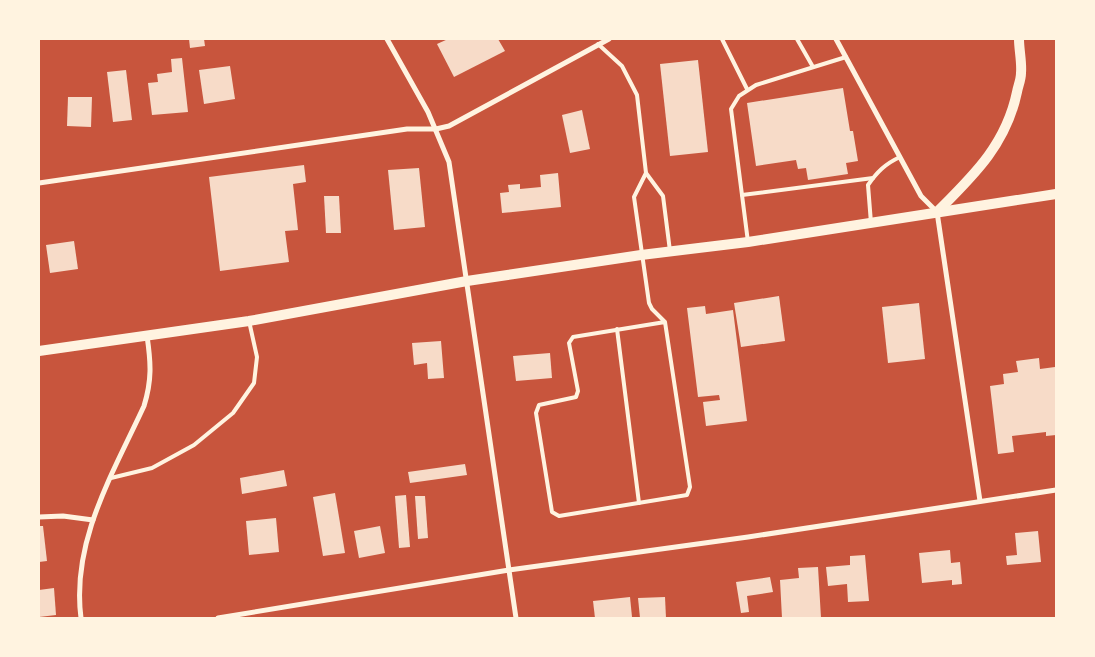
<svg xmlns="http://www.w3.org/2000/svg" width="1095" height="657" viewBox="0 0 1095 657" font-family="'Source Sans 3',sans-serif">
<rect width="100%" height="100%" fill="#c8553d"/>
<g fill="#f7dbc8">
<polygon points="189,39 204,39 205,46 190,48"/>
<polygon points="448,39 498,39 505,51 454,77 437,44"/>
<polygon points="182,58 188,112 152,115 148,83 158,82 157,74 172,72 171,59"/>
<polygon points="698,60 708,152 670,156 660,64"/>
<polygon points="230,66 235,99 204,104 199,70"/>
<polygon points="126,70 132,120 113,122 107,72"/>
<polygon points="843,88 850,131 853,131 858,161 846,163 848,174 808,180 806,168 798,169 796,160 756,166 747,103"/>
<polygon points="68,97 92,97 91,127 67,126"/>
<polygon points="582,110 590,149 570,153 562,115"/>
<polygon points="304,165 306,182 293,184 298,230 285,231 289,262 220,271 209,177"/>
<polygon points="419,168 425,227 394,230 388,170"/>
<polygon points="558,173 561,207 502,213 500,193 509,192 508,185 520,184 520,189 541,187 540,175"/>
<polygon points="324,196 339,196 341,233 326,233"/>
<polygon points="74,241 78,269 50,273 46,245"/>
<polygon points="779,296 785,341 741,347 734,303"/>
<polygon points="919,303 925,359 888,363 882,307"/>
<polygon points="705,306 706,314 733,310 747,421 706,426 703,402 720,400 719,395 698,397 687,308"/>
<polygon points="441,341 444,378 428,379 427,363 414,365 412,343"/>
<polygon points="550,353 552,378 516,381 513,356"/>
<polygon points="1039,358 1040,369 1055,367 1056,435 1046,436 1046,432 1012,436 1014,452 998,454 990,386 1004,384 1003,374 1018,372 1016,361"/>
<polygon points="465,464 467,475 410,483 408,472"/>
<polygon points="284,470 287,486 242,494 240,478"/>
<polygon points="335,493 345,553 323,556 313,497"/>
<polygon points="406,495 410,547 399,548 395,496"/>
<polygon points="415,496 425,496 428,538 418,539"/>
<polygon points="276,518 279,552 249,555 246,521"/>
<polygon points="39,526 43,526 47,561 39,562"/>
<polygon points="380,526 385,553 359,558 354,531"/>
<polygon points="1038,531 1041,562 1007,565 1006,556 1017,555 1015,533"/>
<polygon points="950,550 951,563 960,562 962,584 952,585 952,580 922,583 919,553"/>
<polygon points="865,555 869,601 848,602 847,584 828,586 826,567 850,565 850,556"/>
<polygon points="818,567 821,618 782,618 780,580 799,578 798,568"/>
<polygon points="770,577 773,592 747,596 749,612 741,613 736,582"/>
<polygon points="54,588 56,615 39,617 39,590"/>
<polygon points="630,597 632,617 595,618 593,601"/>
<polygon points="665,597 666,618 640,618 638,598"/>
</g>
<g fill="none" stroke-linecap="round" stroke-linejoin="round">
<g stroke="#fff3e0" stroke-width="4">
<polyline points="722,39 747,89"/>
<polyline points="797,39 813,67"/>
<polyline points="598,44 622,66 637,95 646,173 663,196 670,251"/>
<polyline points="646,173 634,197 649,303 652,309 665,322 690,487 687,495 559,516 552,512 536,413 539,405 576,397 578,391 569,343 573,337 665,322"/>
<polyline points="742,195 873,178"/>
<path d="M871,223L868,185C877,172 885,164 900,157"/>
<polyline points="748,242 731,109 739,96 756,85 846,57"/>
<polyline points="617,329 639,503"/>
<polyline points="111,478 152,468 194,445 233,413 254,383 257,357 249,321"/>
</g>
<g stroke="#fff3e0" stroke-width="5">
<polyline points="387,39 428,112 449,162 516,618"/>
<polyline points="836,39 921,196 937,212 980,501"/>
<polyline points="39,183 407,129 436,129 449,126 609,39"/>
<polyline points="39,517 63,516 93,520"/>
<path d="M81,618C71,542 113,473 144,406C152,380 151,363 147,336"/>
<polyline points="218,618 509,570 748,537 1056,490"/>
</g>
<g stroke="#fff3e0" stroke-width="10">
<path d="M937,212C973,176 1006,145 1017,92C1018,86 1021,80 1021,73C1022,62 1019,50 1019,39"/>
<polyline points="39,351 249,321 467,281 641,255 748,242 1056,194"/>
</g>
</g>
<rect width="1095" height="657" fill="none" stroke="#fff3e0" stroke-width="80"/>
</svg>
